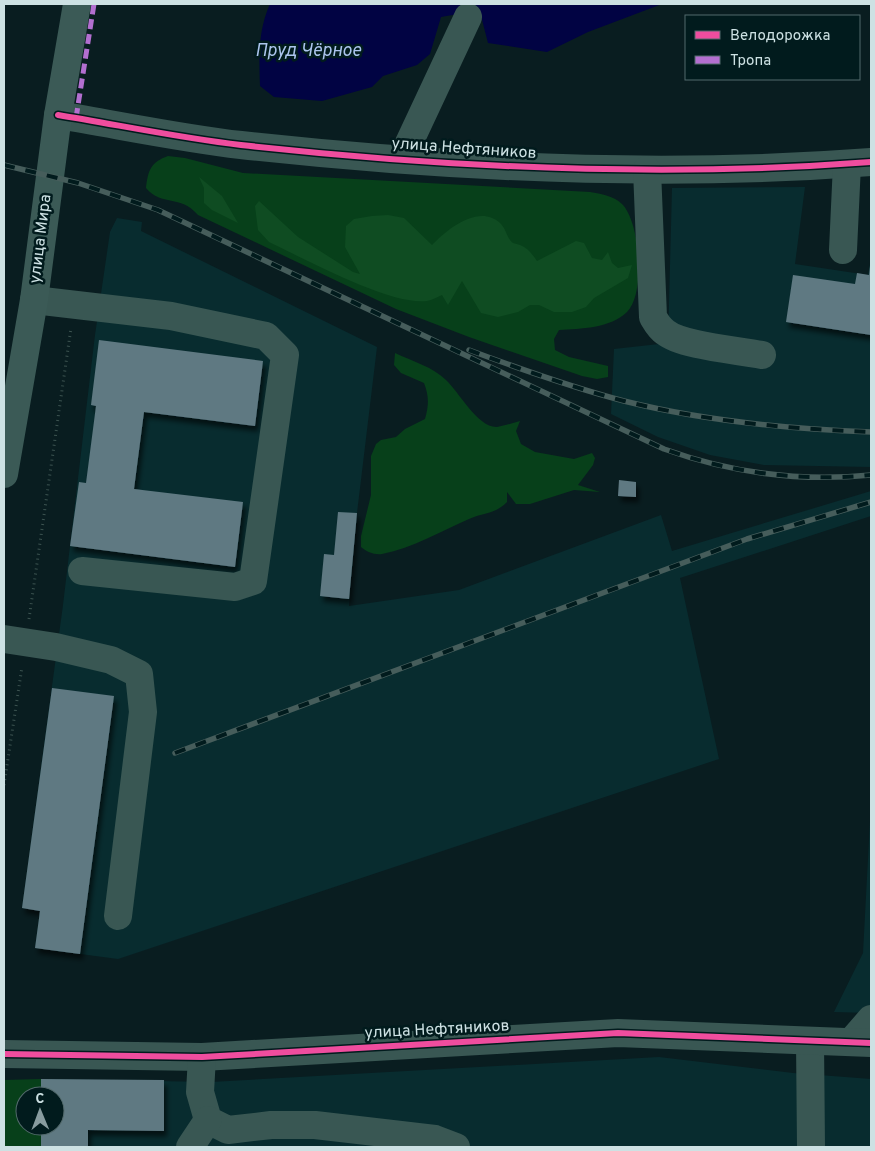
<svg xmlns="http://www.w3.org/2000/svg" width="875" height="1151" viewBox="0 0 875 1151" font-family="Overpass,sans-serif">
<defs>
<filter id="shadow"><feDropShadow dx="3" dy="5.5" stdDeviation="2.5" flood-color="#0009"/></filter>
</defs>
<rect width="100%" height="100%" fill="#091d20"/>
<g fill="#082c2f">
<polygon points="805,187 795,264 868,275 871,258 871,467 764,465 710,455 658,437 611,414 614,349 668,343 672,188"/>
<polygon points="117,218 142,222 141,231 377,347 357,513 349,606 459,590 661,515 672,551 871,491 871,516 680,578 719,759 118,959 35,948 40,911 22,908 63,605 95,335 110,232"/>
<polygon points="871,802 871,1013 834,1012 863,953"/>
<polygon points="659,1057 793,1073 871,1079 871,1147 41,1147 41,1126 55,1126 55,1096 41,1079 211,1082"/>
</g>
<g fill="#07401a">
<path d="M168,156L185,158L243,173L590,192C601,194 614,196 622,204C640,222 646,293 627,312C611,328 580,329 559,330L554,339L555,350L569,357L608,366V377L597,379L582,376L469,337L396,309L198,215C180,194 162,207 146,188C148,170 151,162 168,156Z"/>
<path d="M395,353C412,361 433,367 446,380C459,392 478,428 497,427C504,426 512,423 520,421L516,431L521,444L535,452L574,459L592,453L595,458L593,465L578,485L600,492L574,490L530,504H516L507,492V502C494,515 484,512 469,519C441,531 413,548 382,554C374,555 367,552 361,547V536L371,495V456L376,444L381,440L396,437L405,429L425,419C429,405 429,396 424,383L401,373L394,365Z"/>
<polygon points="41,1079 41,1096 25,1096 25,1126 41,1126 41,1147 4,1147 4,1080"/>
</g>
<g fill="#0f4c22">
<polygon points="199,177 222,196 238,223 212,210 204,203 204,188"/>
<path d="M259,201L298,237L353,272L360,274L345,247L346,226L354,219L372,216L388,215L404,218L432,245C446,230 479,203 500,223C506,228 507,239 513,243C515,244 518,244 520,245C528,248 532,254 537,261L576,241L584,243L592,258L602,260L608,252L612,263L618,268L632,265L628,278L594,298L586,307L572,312H554L539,305H530L518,312L498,317L481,313L462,281L448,305L442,295C437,297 432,300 427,301C391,306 305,259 269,242L258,230L255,206Z"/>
</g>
<path fill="#010343" d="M270,4H662L588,32L547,52L488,43L479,8L469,5L458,14L441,17L430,54L417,65L383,76L372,87L322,101L274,97L260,86C259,57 258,30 270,4Z"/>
<g fill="#5f7982" filter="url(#shadow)">
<polygon points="870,266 871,335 786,322 793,275 855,284 857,273 869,275"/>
<polygon points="99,340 263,361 255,426 144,412 134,489 243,502 235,567 70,546 79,482 86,483 96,406 91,405"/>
<polygon points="619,480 636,482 636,497 618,496"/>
<polygon points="338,512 357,513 349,599 320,596 324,554 334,555"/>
<polygon points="52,688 114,696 80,954 35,948 40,911 22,908"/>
<polygon points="41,1079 164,1080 164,1131 88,1130 88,1147 41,1147 41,1126 55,1126 55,1096 41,1096"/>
</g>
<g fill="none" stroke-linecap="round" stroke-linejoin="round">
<g stroke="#3c5350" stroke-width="3" stroke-dasharray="1 4" stroke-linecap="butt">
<polyline points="29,619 71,328"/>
<polyline points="4,785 22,667"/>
</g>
<g stroke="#395753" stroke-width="28">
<path d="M58,115C119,125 180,138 241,145C450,168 661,178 871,162"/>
<polyline points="402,158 468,17"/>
<path d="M647,170L653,317C656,322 659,328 665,332C682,346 738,350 762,355"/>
<polyline points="843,250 847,164"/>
<polyline points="34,300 171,316 266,336 285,355 253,581 235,587 82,571"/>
<polyline points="4,639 56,647 111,660 139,674 143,712 118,916"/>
<polyline points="810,1041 811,1147"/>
<polyline points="851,1042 871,1019"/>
<polyline points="4,1054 202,1057 618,1033 871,1043"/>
<polyline points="202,1057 200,1092 208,1120 228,1130 271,1125 315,1125 435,1139 456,1147"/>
<polyline points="190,1147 208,1120"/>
</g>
<polyline stroke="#3b5a56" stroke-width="28" points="4,474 34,300 58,115 77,4"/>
<defs>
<g id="rail">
<path d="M4,165L78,183L158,210L664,449C731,473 800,482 871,475"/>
<path d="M469,350C520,369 571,387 624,401C704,421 788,429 871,432"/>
<polyline points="175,753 747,539 871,502"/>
</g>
</defs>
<use href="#rail" stroke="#465d5b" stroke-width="5.5"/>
<use href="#rail" stroke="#011b1d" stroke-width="4" stroke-dasharray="11" stroke-linecap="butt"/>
<polyline stroke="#b36fd0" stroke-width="5" stroke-dasharray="10 5" stroke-linecap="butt" points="76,118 94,4"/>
<defs>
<g id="cycleway">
<path d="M58,115C119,125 180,138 241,145C450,168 661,178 871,162"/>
<polyline points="4,1054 202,1057 618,1033 871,1043"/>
</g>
</defs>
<use href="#cycleway" stroke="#011b1d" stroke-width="9"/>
<use href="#cycleway" stroke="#ef4d9e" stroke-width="6"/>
</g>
<g text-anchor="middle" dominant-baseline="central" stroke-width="5" stroke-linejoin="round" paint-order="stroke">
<g font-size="16" fill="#cde1e3" stroke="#011b1d">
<text transform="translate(464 149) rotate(4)">улица Нефтяников</text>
<text transform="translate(41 239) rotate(-83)">улица Мира</text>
<text transform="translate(437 1030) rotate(-3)">улица Нефтяников</text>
</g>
<g font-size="18" font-style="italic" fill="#acc5ee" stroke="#011b1d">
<text x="308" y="51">Пруд Чёрное</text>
</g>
</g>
<rect width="875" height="1151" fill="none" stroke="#cde1e3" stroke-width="10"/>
<rect x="685" y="15" width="175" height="65" fill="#011b1d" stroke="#536a6c"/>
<rect x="695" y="31" width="25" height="8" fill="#ef4d9e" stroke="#536a6c"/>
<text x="730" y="40" font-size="15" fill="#cde1e3">Велодорожка</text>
<rect x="695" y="56" width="25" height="8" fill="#b36fd0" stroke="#536a6c"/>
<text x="730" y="65" font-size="15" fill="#cde1e3">Тропа</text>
<g transform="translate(40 1111) rotate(359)"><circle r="24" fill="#011b1d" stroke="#536a6c"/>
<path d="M0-4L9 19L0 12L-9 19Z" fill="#889c9f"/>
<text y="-8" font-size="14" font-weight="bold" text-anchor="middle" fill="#cde1e3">С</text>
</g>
</svg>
